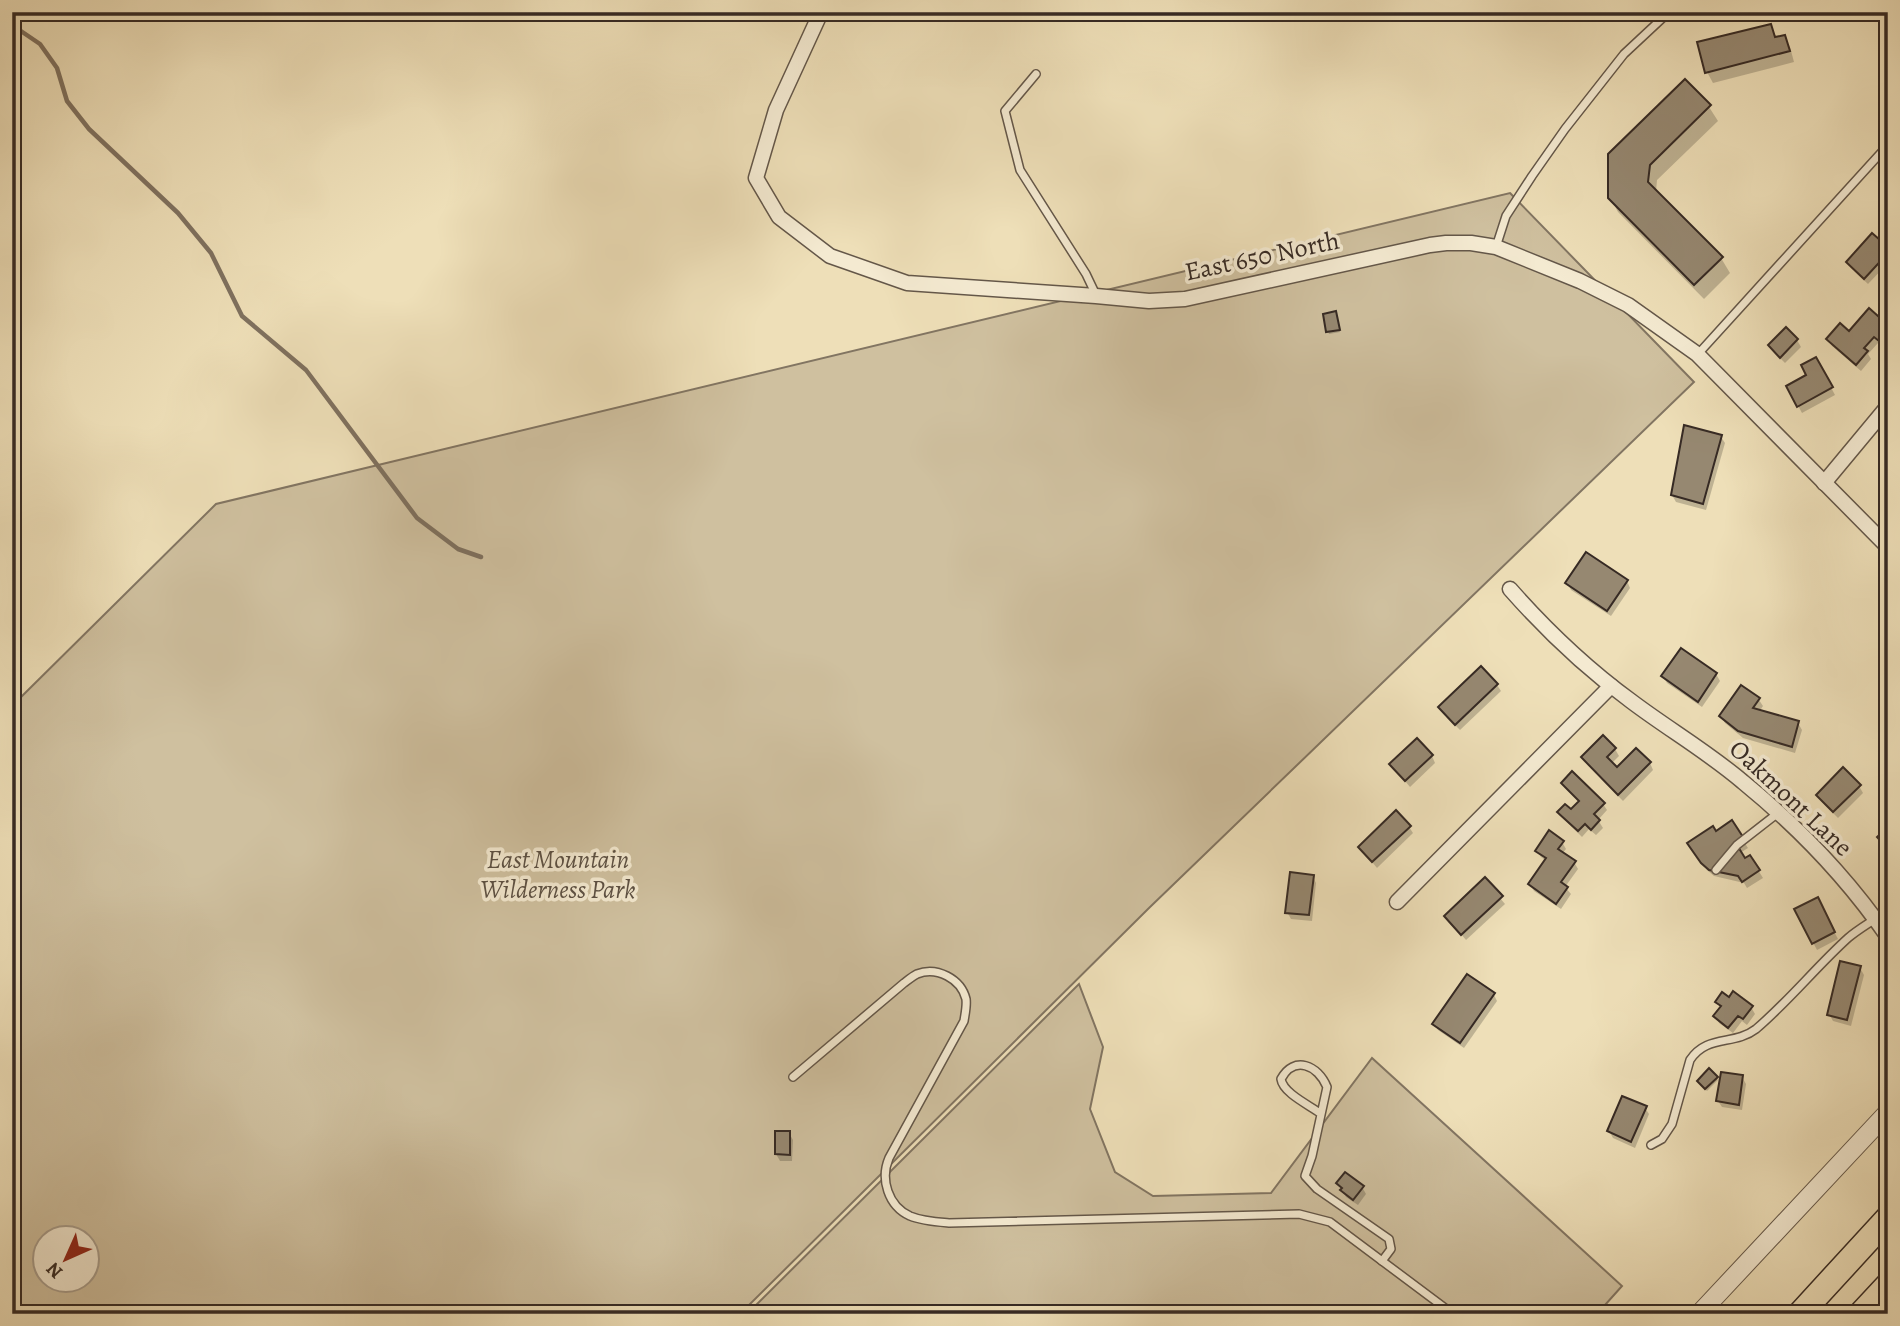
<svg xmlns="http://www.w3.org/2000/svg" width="1900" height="1326" viewBox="0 0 1900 1326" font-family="Alegreya,serif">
<rect width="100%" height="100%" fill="#eedfb8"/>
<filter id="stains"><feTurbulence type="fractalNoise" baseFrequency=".00286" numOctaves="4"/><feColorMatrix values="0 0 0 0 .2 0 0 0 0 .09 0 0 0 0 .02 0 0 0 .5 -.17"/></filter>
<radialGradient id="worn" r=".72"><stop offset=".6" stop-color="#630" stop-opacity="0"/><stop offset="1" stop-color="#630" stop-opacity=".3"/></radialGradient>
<g fill="#cfc09f" stroke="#827562" stroke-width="2" fill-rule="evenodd">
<path d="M1510,193L1694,382L1149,908L740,1314H12V706L216,504ZM46,1238H88V1280H46Z"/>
<polygon points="1079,984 1103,1047 1090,1109 1115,1172 1153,1196 1271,1193 1372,1058 1622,1286 1597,1314 747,1314"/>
</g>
<g fill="#0003">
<polygon points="1770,26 1777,39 1784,37 1790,47 1794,62 1713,83 1707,72"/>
<polygon points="1709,107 1718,121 1657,180 1656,192 1721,258 1730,273 1704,299 1618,212 1610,197"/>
<polygon points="1888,250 1888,263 1868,284 1852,269 1848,263"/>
<polygon points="1337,316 1340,332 1329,334 1328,331"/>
<polygon points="1888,328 1888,342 1883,347 1878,343 1868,354 1871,359 1861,371 1832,346 1828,339 1849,333"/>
<polygon points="1797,340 1801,347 1785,363 1774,352 1770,346"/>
<polygon points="1816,359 1835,395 1802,413 1788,387 1808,376"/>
<polygon points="1721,437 1725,443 1706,510 1676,502 1672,495"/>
<polygon points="1627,581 1630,588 1611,616 1571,590 1567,583"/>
<polygon points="1716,674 1720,681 1702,707 1667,683 1663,676"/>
<polygon points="1497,685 1501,691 1460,730 1444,714 1440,707"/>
<polygon points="1742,687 1759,700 1763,706 1759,712 1798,723 1802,730 1795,753 1743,738 1725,723 1721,716"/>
<polygon points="1603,737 1615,749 1619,756 1611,764 1617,770 1650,763 1653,770 1623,801 1587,764 1583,758"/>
<polygon points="1432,756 1435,763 1410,787 1391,764"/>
<polygon points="1563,783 1603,804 1607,810 1598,820 1603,828 1596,835 1589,829 1582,837 1563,818 1559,812 1571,812 1580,802 1567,790"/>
<polygon points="1859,786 1863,793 1838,818 1822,802 1818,795"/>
<polygon points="1732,823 1748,848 1740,853 1745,861 1750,857 1763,878 1747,888 1744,883 1714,876 1707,870 1693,850"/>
<polygon points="1409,827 1413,833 1377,868 1360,847"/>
<polygon points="1562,842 1566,849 1562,854 1574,862 1578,869 1565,887 1571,894 1561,909 1534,891 1530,884 1546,861 1541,857 1537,851"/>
<polygon points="1313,877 1316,883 1312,921 1291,919 1287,912"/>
<polygon points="1485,880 1505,904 1466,940 1446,916"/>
<polygon points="1817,899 1838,939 1817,950 1796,910"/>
<polygon points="1860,968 1864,975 1851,1026 1833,1021 1829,1014"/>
<polygon points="1494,995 1497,1001 1464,1048 1438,1030 1434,1024"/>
<polygon points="1717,1002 1751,1007 1755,1014 1747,1025 1742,1021 1733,1033 1719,1023 1716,1016 1721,1008"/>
<polygon points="1742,1077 1746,1084 1742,1110 1722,1107 1718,1101"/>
<polygon points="1716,1078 1718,1080 1707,1091 1700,1084"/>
<polygon points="1645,1108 1649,1114 1635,1148 1613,1138 1609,1131"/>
<polygon points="789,1133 793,1140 792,1161 780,1161 776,1154"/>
<polygon points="1338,1183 1362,1187 1366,1194 1358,1205 1346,1197"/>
</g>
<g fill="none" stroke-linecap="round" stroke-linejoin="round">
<polyline stroke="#7f715f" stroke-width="4.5" points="12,25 40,44 57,68 67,101 89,129 178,213 211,253 242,316 306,370 417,518 458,549 481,557"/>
</g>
<g fill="#968871" stroke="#362a24" stroke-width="2">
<polygon points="1771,24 1775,37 1785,35 1790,51 1705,73 1697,42"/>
<polygon points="1685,79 1711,105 1650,165 1648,182 1723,257 1694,285 1608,198 1608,154"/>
<polygon points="1872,233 1888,247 1888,253 1864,279 1846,262"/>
<polygon points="1869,308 1888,325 1888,332 1879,341 1874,337 1864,348 1868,351 1856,365 1826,339 1840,323 1849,331"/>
<polygon points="1336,311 1340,330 1326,332 1323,314"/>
<polygon points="1786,327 1798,339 1780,358 1768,345"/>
<polygon points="1816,357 1833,387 1797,407 1786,386 1806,375 1801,365"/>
<polygon points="1684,425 1722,435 1703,504 1671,495"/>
<polygon points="1586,552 1628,580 1607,611 1565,583"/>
<polygon points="1681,648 1717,673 1698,702 1661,676"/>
<polygon points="1481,666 1498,684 1455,725 1438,707"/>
<polygon points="1741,685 1760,698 1753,708 1799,721 1792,747 1738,731 1719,716"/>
<polygon points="1603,735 1616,748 1607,757 1617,767 1636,748 1651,762 1618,795 1581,757"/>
<polygon points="1417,738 1433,755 1405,781 1389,764"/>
<polygon points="1843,767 1861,785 1833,812 1816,795"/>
<polygon points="1572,771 1605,803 1594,814 1600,820 1591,830 1585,824 1578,831 1557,812 1565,804 1571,809 1579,801 1561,783"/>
<polygon points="1396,810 1411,826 1372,862 1358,847"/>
<polygon points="1732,820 1745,840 1737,845 1745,858 1750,855 1760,870 1742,882 1738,876 1709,870 1701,863 1687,843 1713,826 1716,831"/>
<polygon points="1888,827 1888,849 1877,837"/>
<polygon points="1549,830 1564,841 1558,849 1576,861 1561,882 1568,887 1556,904 1528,884 1546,858 1535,851"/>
<polygon points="1290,872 1314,875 1309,915 1285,913"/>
<polygon points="1485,877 1503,896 1461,935 1444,916"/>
<polygon points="1818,897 1835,932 1812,944 1794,909"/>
<polygon points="1840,961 1861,966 1847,1020 1827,1015"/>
<polygon points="1467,974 1495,993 1460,1043 1432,1024"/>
<polygon points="1733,991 1753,1006 1743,1019 1738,1016 1728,1028 1713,1016 1721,1006 1715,1002 1722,992 1729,997"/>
<polygon points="1709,1068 1718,1077 1705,1089 1697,1081"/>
<polygon points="1721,1072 1743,1075 1739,1105 1716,1101"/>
<polygon points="1622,1096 1647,1106 1631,1142 1607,1131"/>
<polygon points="775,1131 790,1131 790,1155 775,1154"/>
<polygon points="1345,1172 1364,1186 1353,1200 1340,1190 1342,1188 1336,1183"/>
</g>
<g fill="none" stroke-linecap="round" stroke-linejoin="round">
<defs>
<g id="service">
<polyline points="1036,74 1005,111 1020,170 1086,274 1096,295"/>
<polyline points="1496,247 1506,216 1532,176 1565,129 1624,54 1669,12"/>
<polyline points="1698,354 1888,145"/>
<polyline points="1716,870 1737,845 1778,813"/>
<path d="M793,1077L904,983C908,980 913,976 917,974C937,966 961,979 966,999C967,1006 965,1014 964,1021L889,1158C880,1179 888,1206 910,1216C922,1221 937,1222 949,1223L1299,1214L1330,1222L1453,1314"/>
<path d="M1320,1113C1309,1105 1283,1093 1281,1079C1294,1055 1318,1065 1327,1087L1312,1156L1305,1176L1317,1189L1389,1239L1391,1249L1382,1261"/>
<path d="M1651,1145L1662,1139L1672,1124L1690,1060C1707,1034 1734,1046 1756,1029C1789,1001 1816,967 1848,938C1856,931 1866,925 1875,919"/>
</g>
<g id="minor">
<polyline points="821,12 776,110 756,178 779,217 830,256 907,283 1096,296 1149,301 1185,299 1430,245 1446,243 1471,243 1496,247 1580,281 1628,305 1697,354 1888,547"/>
<polyline points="1824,483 1888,406"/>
<path d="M1510,589C1547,631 1586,668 1631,701C1668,729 1708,752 1743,782C1797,826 1848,879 1888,937"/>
<polyline points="1397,902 1611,686"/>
</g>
<polyline id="tertiary" points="1699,1314 1888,1112"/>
<g id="motorway">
<polyline points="1800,1314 1888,1218"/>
<polyline points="1861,1314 1888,1285"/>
</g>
</defs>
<use href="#service" stroke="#645749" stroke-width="10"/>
<use href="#minor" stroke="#645749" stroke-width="17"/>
<use href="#tertiary" stroke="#645749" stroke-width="20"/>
<use href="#motorway" stroke="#362a24" stroke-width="27"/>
<use href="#service" stroke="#f4ead1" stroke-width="7"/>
<use href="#minor" stroke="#f4ead1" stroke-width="14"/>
<use href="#tertiary" stroke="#f4ead1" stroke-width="18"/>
<use href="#motorway" stroke="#eedfb8" stroke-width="24"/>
</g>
<g text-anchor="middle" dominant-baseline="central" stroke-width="7" stroke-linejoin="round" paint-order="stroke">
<g font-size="26" fill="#362a24" stroke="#f4ead1">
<text transform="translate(1262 256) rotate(-12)">East 650 North</text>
<text transform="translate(1791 798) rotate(43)">Oakmont Lane</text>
</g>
<g font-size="26" font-style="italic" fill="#5c5043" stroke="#f4ead1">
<text x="558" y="859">East Mountain<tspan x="558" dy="30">Wilderness Park</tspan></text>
</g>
</g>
<rect width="1900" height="1326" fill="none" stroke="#eedfb8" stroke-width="42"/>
<rect x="14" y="14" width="1872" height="1298" fill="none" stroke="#362a24" stroke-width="3.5"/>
<rect x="21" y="21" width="1858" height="1284" fill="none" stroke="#362a24" stroke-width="2"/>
<g transform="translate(66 1259) rotate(225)"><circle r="33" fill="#f4ead1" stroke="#a89d8c" stroke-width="2"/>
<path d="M0-5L12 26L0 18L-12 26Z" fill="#8f2418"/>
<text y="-10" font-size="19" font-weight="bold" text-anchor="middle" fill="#362a24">N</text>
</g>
<rect width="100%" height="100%" filter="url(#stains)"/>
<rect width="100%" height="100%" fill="url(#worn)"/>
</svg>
